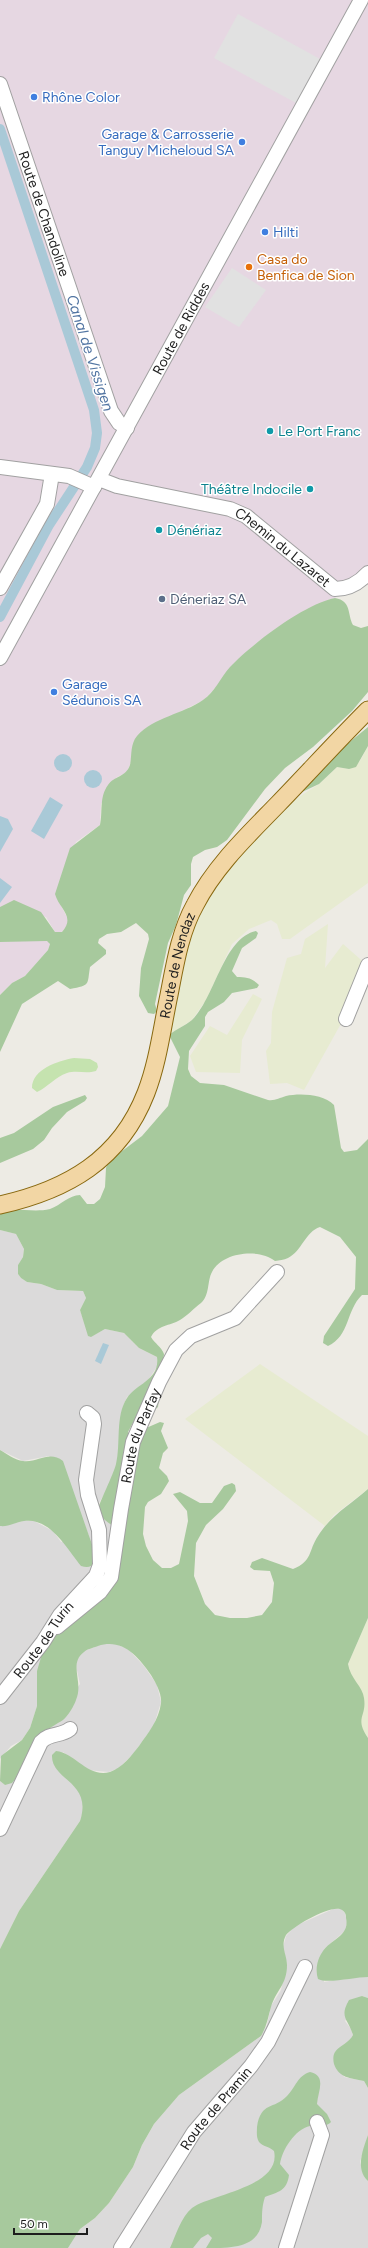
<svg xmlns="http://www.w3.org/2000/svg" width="368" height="2248" viewBox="0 0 368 2248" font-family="Figtree,sans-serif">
<rect width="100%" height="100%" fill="#edebe4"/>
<g fill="#dbdada">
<polygon points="0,1230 16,1234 24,1249 23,1257 18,1265 18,1274 21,1278 27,1282 41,1284 57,1290 83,1291 86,1298 80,1310 84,1321 94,1335 105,1329 124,1333 139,1348 157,1357 158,1365 147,1382 127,1397 123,1406 117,1463 111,1482 99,1503 101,1517 121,1531 105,1578 37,1671 37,1706 30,1728 22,1740 11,1746 0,1759 0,1526 24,1521 34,1521 53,1531 61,1542 89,1536 78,1508 49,1456 23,1461 0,1450"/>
<polygon points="105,1643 116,1644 128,1649 144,1666 157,1685 161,1702 154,1725 134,1753 119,1768 109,1772 87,1770 63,1752 54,1766 72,1783 82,1796 83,1811 80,1821 19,1911 0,1949 0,1781 5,1785 80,1684 76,1666 77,1659 84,1651"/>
<polygon points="333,1909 341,1909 345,1913 347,1923 345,1931 324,1949 324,1982 351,1977 368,1977 368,1998 362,1996 345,2021 351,2029 353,2035 351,2039 335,2052 344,2077 364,2081 368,2088 368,2135 360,2162 365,2178 368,2181 368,2248 68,2248 80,2229 95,2218 109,2203 133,2167 142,2145 154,2124 179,2095 261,2036 267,2025 271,2006 281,1990 287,1964 283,1947 286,1936 295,1926"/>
</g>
<g fill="#e6d7e2">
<polygon points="0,0 368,0 368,577 339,593 335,598 328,600 260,640 229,669 218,685 204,700 147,728 138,736 134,741 130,765 126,773 117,777 101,804 100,825 76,842 57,898 68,919 68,925 62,932 55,932 46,917 0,907"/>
<polygon points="30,940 48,941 50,944 48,950 25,976 12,983 0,995 0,942"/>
</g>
<g fill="#e7ebd1">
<polygon points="368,746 368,883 290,939 282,939 277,924 271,920 249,929 232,944 206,1000 192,1020 169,1035 180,970 196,920 221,875 279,810 319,784 337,767 349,769 360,761"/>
<polygon points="328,924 325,968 343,944 368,966 343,1020 304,1090 287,1083 270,1084 266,1051 271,1043 272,1012 287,958 301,954 305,939"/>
<polygon points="253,994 262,999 242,1040 240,1073 196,1072 190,1056 210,1026 227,1035"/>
<polygon points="260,1364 368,1436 368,1489 334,1515 325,1526 185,1419"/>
<polygon points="368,1618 368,1738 362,1729 360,1719 364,1706 360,1689 349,1672 348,1664"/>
</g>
<path fill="#c5e3af" d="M74,1058L90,1059L97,1063L98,1067L96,1071C86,1074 77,1070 67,1073C55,1077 48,1087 37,1092L32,1088C32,1069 58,1061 74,1058Z"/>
<g fill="#a7c99d">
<path d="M335,598C352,601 347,614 353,625L361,628L368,626V692L352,711L313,747L285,768L265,789L227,840L217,847L205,850L193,857L191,864V885L184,895L176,925L168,943L155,1004L157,1011L154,1014L148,1013L139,996L141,968L149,939L148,934L136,923L121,932L107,934L99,939L98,943L106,950V954L90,967C87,985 91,985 70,989L58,981L22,1004L0,1052V995L12,983L25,976L48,950L50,944L47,941L0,942V907L14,900L41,912L55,932H62C76,916 59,909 55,894L70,848L100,825C103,812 99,797 108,785C114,776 126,777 130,765C132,756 130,744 137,736C154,717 183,714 203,700C215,692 220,678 230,667C252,644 304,604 335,598Z"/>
<polygon points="368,727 368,746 356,767 349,769 337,767 319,784 302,792 302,789 340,750"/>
<path d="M256,931L258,933L256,938L242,948L232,971L237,977C246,977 252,978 259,985L257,988L232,993L224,1002L208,1012L205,1017V1026L189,1051L188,1069L191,1076L200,1083L224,1085L268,1100C275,1101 279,1098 286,1096C300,1093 323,1094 334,1105L341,1148L344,1152L357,1150L368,1139V1295H362C346,1310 350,1336 328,1346L323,1343L324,1336L355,1289L356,1257L340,1237L320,1227C305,1232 302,1251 288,1258C284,1260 279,1260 275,1261C259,1248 222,1252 212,1272C207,1281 210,1295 201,1303C194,1308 187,1316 180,1320C170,1326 157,1325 151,1337C155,1344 161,1346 164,1354L158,1407L153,1411L137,1415L128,1432L130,1435L160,1422L164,1423L161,1431L168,1448L163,1453L159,1468L167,1476L169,1481L161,1494L148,1502L145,1507L143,1534L146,1546L153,1560L162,1568H171L179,1564L188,1521L187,1511L173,1494L180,1492L200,1503H212L224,1486L232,1483L235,1485L236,1491L223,1509L206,1525L196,1543L194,1576L205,1604L215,1615L230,1618H247L262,1615L272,1602L274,1583L270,1571L254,1570L250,1567L252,1562L262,1558L293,1569C313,1561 308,1551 318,1536C331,1515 350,1505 368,1489V1618L348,1664C350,1678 363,1687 364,1698C367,1717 354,1717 368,1738V1977C355,1977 327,1984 318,1979C315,1970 317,1959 323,1951C331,1939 350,1936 346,1918C346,1915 346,1913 342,1910C333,1903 293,1926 286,1935C280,1946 287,1955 287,1965C287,1985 276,1990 271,2007C268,2017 267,2026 261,2036L179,2095L154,2124L142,2145L133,2167L109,2203L95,2218L80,2229L68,2248H0V1949L19,1911L80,1821C93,1781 51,1781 52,1755L56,1751C76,1753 87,1778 110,1772C122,1768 132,1755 139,1746C148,1733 159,1720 161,1703C162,1694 156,1683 151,1675C138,1656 122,1638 98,1646C93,1648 87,1649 84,1652C68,1664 84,1682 76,1700C74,1706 68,1716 63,1720C57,1724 50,1727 46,1732C34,1748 26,1768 12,1783L5,1785L0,1781L1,1756L22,1740L30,1728L37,1706V1671L42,1654L51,1640L105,1578L121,1531C114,1526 99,1519 98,1509C98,1506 114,1473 116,1464C121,1444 115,1416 127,1398C137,1383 160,1380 157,1357L139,1348L124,1333L105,1329L91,1337L88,1336L80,1310L86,1298L83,1291L57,1290L41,1284L27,1282L21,1278L18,1274V1265L23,1257L24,1249L16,1234L0,1230V1211C16,1207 33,1213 50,1209C61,1205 69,1195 80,1195L87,1204H94L100,1199L105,1187L106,1168L109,1161L142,1136L168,1106L180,1057L169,1035C176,1029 185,1026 192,1020C215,998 223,938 256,931Z"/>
<polygon points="85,1095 87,1098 85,1101 67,1112 52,1128 44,1140 33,1149 0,1163 0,1138 14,1133 53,1107"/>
<path d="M0,1450C7,1454 15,1460 23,1461C38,1463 49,1450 63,1461L96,1556V1562C91,1567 88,1568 81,1566C67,1549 50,1517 24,1521C16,1522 9,1527 0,1526Z"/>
<path d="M362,1996L368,1998V2088L364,2081C350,2078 339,2078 334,2064C333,2060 333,2055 335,2052C340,2045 349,2043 353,2035C348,2018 339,2018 349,2000Z"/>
<path d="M310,2072C327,2076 318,2091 317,2104L327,2114L331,2122C325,2128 317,2125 310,2126C295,2129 282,2150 280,2164L289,2175C287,2191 278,2192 265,2197C262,2206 262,2213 262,2222C258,2248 232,2248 206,2248L212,2238L208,2234L201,2238L193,2248H170C176,2235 181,2217 192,2208C211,2194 282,2187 274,2151C269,2146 263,2147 259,2142C256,2137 257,2132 257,2127C261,2101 274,2110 287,2096C296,2087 297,2076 310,2072Z"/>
<path d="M368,2135V2181C355,2169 363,2149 368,2135Z"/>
</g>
<g fill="#e1e1e1">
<polygon points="238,14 320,59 296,103 214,58"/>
<polygon points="232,268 266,290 239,327 205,307"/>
</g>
<g fill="#a9c9d7">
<circle cx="63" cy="763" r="9"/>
<circle cx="93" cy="779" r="9"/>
<polygon points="50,797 63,805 44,839 31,831"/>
<polygon points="0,816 8,819 13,829 0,852"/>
<polygon points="0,878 12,887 0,903"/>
<polygon points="103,1343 109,1345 101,1364 95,1361"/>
</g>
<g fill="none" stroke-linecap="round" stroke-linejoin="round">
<polyline stroke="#a9c9d7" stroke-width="10" points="0,129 94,410 97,433 95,448 87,467 49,525 0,617"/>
<defs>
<g id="minor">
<path id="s1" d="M0,84L111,411L119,423L127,428"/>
<polyline points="0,467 69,476 94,487"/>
<path id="s2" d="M99,479L117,486L230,509L246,516L335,589C348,589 359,583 368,573"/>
<polyline points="0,588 47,504 52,474"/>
<path id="s3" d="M0,658L361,0"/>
<polyline points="346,1019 368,965"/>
<path id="s4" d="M53,1627H57L100,1592L111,1577L121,1509L133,1442L159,1382L176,1350L191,1336L235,1318L277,1272"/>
<path id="s5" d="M0,1697L43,1642L60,1615L96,1576L100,1565L99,1530L88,1495L86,1480L94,1424L93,1418L87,1413"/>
<path d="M0,1829L41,1742C50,1732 60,1737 70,1729"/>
<path id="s6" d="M121,2248L194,2132L251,2066L268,2042L305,1967"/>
<polyline points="286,2248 322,2135 317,2122"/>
</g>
<g id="major">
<path id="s7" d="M0,1205C67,1190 120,1160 146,1093C158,1062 162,1028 169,995C175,964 180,932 195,905C215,866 248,835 278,804C308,773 337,741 368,710"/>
</g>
</defs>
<use href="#minor" stroke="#a1a1a1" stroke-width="16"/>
<use href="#major" stroke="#88680f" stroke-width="19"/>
<use href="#minor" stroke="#fff" stroke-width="14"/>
<use href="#major" stroke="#f2d6a4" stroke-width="17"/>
</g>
<g fill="#3f7fe0" stroke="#fff" stroke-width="1.5">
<circle cx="34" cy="97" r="4"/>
<circle cx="242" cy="142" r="4"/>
<circle cx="265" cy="232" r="4"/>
<circle cx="54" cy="692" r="4"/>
</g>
<circle fill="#e8710a" stroke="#fff" stroke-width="1.5" cx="249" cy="267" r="4"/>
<g fill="#0f9aa8" stroke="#fff" stroke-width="1.5">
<circle cx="270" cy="431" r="4"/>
<circle cx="310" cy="489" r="4"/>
<circle cx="159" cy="530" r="4"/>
</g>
<circle fill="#5c6f8a" stroke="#fff" stroke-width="1.5" cx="162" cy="599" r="4"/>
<g text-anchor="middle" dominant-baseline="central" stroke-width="3" stroke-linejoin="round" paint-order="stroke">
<g font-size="14" fill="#366cbe" stroke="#fff" text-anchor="start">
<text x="42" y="97">Rhône Color</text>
<text x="234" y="134" text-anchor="end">Garage &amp; Carrosserie<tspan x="234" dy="16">Tanguy Micheloud SA</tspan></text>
<text x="273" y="232">Hilti</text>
<text x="62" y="684">Garage<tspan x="62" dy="16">Sédunois SA</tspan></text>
</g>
<g font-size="14" fill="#1d1d1d" stroke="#fff">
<text stroke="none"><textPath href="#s1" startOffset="137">Route de Chandoline</textPath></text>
<text stroke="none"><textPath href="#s3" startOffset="376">Route de Riddes</textPath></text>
<text stroke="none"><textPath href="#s2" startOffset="200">Chemin du Lazaret</textPath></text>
<text stroke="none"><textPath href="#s7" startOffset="324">Route de Nendaz</textPath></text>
<text stroke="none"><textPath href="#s4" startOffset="223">Route du Parfay</textPath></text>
<text stroke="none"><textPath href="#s5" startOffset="72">Route de Turin</textPath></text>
<text stroke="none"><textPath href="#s6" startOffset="169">Route de Pramin</textPath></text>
</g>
<g font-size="14" fill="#c56008" stroke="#fff" text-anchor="start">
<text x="257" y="259">Casa do<tspan x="257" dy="16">Benfica de Sion</tspan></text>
</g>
<g font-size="14" fill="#0d838f" stroke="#fff" text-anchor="start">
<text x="278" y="431">Le Port Franc</text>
<text x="302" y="489" text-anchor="end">Théâtre Indocile</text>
<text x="167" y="530">Dénériaz</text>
</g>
<g font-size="14" fill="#4e5e75" stroke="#fff" text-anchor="start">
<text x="170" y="599">Déneriaz SA</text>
</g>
<g font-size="15" font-style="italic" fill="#5376a3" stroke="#fff">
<text transform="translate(90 353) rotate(72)">Canal de Vissigen</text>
</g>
</g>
<path d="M14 2228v6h73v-6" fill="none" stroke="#1d1d1d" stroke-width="2"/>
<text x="20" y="2228" font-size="12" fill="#1d1d1d" stroke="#ffffff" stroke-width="3" paint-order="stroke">50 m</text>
</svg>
